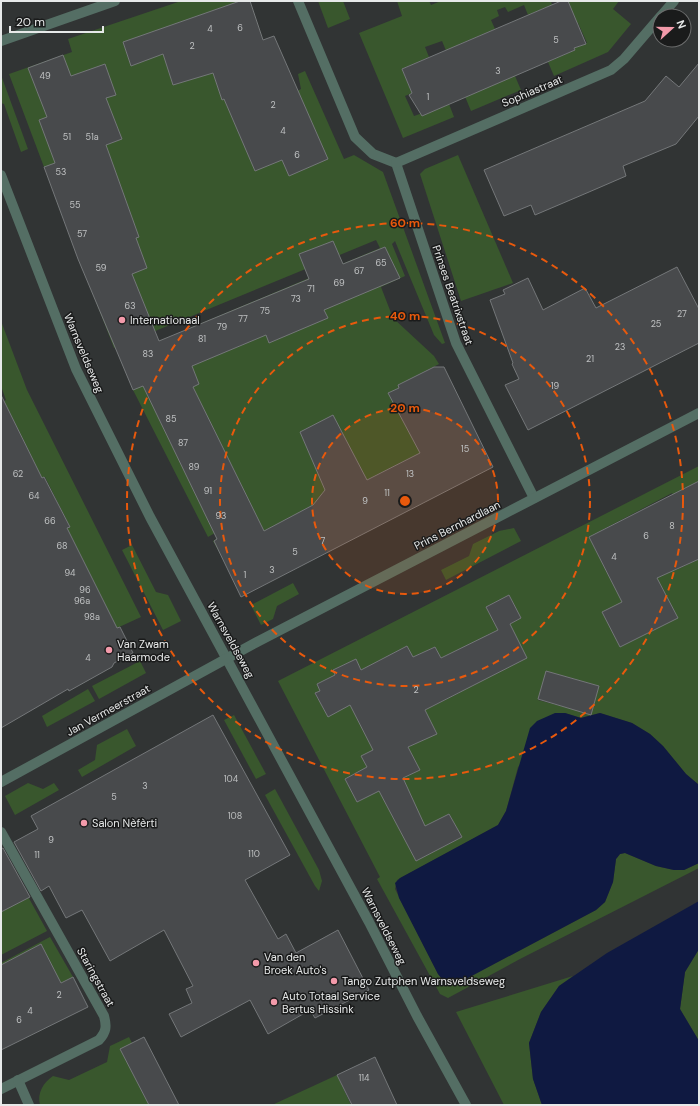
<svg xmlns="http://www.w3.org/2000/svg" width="700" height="1106" viewBox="0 0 700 1106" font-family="'DM Sans',sans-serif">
<rect width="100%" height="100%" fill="#313434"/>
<g fill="#39572d" fill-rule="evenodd">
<polygon points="181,1 250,1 268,55 295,92 301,89 298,74 305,71 344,159 354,155 383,172 445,343 442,344 434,335 395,241 392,244 405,276 381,287 393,318 434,356 439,364 399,385 420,453 367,480 361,469 338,518 261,542 224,561 213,541 218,538 215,533 208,537 133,390 162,340 380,248 376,240 114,348 82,266 116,227 44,167 9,74 72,52 68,39"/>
<polygon points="318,1 343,1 350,19 328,28"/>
<polygon points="397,1 429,1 431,5 441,1 551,1 552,5 528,15 524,5 508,12 505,7 497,10 499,16 491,20 495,29 460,44 468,64 515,76 521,90 471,111 442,41 425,47 429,57 402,69 412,93 405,96 414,116 449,104 454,117 403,138 359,33 402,16"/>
<polygon points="568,1 619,1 613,9 631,24 608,52 554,76 548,62 575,50 574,48 587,43 578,23 566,28"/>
<polygon points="1,75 28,149 21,152 4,104 1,103"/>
<polygon points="458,155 513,283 461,301 420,174 425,169"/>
<polygon points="1,321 27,390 141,617 117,628 67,528 70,527 45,477 42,478 4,401 6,400 1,386"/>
<path d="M699,466V481L693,484L697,541L672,493L589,537L614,586L672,563L676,570L699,559V785L686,774L663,746L650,734L632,723L600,713L581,718L565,713L518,767L506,811L498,825L397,880L395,889L438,974L442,979L450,983L464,980L596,910L605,902L613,882L616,859L620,854L625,853L656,866L674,870H684L699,863V868L520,959L448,998L440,994L377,879L380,877L278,681ZM509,595L521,618L510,624L457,688L459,693L425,710L436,734L408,747L419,770L357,802L345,779L367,767L362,756L385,744L350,705L328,716L315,694L320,691L317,684L335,675L333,670L356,659L367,682L372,679L378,661L407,646L413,657L435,647L441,658L464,647L489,639L487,635L498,630L486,607ZM627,600L644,635L620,647L603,612ZM546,671L599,686L591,714L538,700ZM449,814L462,837L416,861L404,837Z"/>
<polygon points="514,528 521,541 446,580 441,570 469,556 473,544 499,531"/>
<polygon points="132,545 156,592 168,595 181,621 163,630 122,550"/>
<polygon points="293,583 299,594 277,606 273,619 261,625 251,605"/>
<polygon points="140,661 146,673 99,699 92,686"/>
<polygon points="88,689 95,701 47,727 42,716"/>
<polygon points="234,715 266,774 256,779 224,720"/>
<polygon points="127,729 136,746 82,777 78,770 95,760 97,745"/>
<polygon points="28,783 43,789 54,783 59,790 15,815 5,796"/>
<polygon points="275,789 319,870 322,881 319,891 315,886 265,795"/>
<polygon points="20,882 47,931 1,955 1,912 12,906"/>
<polygon points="50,937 73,977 50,988 50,961 41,944 30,950 1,990 1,963"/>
<polygon points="699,949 699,1041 680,1009 685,972"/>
<polygon points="573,976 559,986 541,1012 529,1043 533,1079 542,1105 504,1105 456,1012"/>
<path d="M129,1037L132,1043L129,1065L149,1105H40C37,1093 43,1083 53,1076L69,1080L107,1062L110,1046Z"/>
<polygon points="337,1075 351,1105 272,1105"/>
</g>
<g fill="#0f1941">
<polygon points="555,713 565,713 581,718 600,713 632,723 650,734 663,746 686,774 699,785 699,863 684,870 674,870 656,866 625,853 620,854 616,859 613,882 605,902 596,910 464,980 450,983 442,979 438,974 399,898 395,883 400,878 498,825 506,811 530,728 537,721"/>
<polygon points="699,901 699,949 685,972 680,1009 699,1041 699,1105 542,1105 533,1079 529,1043 541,1012 559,986 607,953"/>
</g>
<g fill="#484a4c" stroke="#747779">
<polygon points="240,1 250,1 263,40 274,36 328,159 289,176 282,160 255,171 224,99 222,100 213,73 173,85 163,54 131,66 123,42"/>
<polygon points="561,1 568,1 586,44 574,48 575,50 422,116 409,95 412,93 402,69"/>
<polygon points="63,55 71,76 105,64 116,95 106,98 122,139 106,145 139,237 136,238 147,268 132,274 159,341 309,279 299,254 333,241 343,264 385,247 400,278 324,310 328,318 269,343 266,335 192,366 199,384 193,387 264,531 313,505 325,490 300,432 333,415 367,480 420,453 388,393 399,388 398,385 434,367 444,367 493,467 241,597 214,541 217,539 143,386 133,390 78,259 44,167 55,163 39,120 47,117 28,68"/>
<polygon points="699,63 699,116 676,144 623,166 626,176 589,192 535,215 531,205 504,216 484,170 645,101 666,76 679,87"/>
<polygon points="677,267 699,309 699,343 528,430 505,385 519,379 512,364 513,363 490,300 505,294 503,290 528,278 543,310 585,288 596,308"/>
<polygon points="1,395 42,478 44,477 70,527 67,528 117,628 120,627 133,653 114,663 112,667 69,691 68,689 1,728"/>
<polygon points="699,481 699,559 657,578 678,618 620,647 602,612 622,602 589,537"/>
<polygon points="509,595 521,618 510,624 527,658 425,710 437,734 408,747 420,770 403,778 425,826 449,814 462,837 416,861 379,791 357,802 345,779 367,767 361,756 373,750 350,705 328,717 315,693 320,691 317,684 335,675 333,670 356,659 361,670 407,646 413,657 435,647 441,658 498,630 486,607"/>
<polygon points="546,671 599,686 591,715 538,699"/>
<polygon points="213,715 290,855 245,880 278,939 286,934 296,953 338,930 369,990 315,1018 310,1010 268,1034 250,1000 181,1037 169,1014 192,1003 186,989 193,986 164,930 110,961 82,910 66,918 49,886 41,891 14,842 38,829 31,816"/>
<polygon points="3,848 30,897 1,912 1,849"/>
<polygon points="41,944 61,983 73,977 88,1007 1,1050 1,965"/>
<polygon points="144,1037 179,1105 149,1105 120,1049"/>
<polygon points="375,1057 397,1105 352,1105 337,1075"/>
</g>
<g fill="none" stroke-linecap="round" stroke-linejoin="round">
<g stroke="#546e64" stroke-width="10">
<polyline points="298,1 355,137 373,154 396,163 456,343 534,498"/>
<polyline points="661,16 674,1"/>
<polyline points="1,41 115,1"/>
<polyline points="396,163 611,70 624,59 660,17"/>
<polyline points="1,175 76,369 150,517 369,922 417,1016 466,1105"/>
<polyline points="1,782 257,642 699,413"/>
<path d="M1,832L104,1016C107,1027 106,1032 99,1040L1,1089"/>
<polyline points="18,1080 29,1105"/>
</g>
</g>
<circle cx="405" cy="501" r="93" fill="#e8590c" fill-opacity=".12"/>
<g fill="none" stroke="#e8590c" stroke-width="2" stroke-dasharray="7 5">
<circle cx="405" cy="501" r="93"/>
<circle cx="405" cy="501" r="185"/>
<circle cx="405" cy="501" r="278"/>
</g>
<g fill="#f39aaa" stroke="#1a1b1b" stroke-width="1.5">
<circle cx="122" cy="320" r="4"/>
<circle cx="109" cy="650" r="4"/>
<circle cx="84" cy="823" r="4"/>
<circle cx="256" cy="963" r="4"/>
<circle cx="334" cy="981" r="4"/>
<circle cx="274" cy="1002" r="4"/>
</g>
<g text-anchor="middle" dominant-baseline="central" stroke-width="3" stroke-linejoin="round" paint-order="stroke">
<g font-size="9" fill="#bfc1c2">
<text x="240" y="28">6</text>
<text x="210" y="29">4</text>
<text x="556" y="40">5</text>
<text x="192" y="46">2</text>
<text x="498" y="71">3</text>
<text x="45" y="76">49</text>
<text x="428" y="97">1</text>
<text x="273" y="105">2</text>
<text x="283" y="131">4</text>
<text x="67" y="137">51</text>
<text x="92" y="137">51a</text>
<text x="297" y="155">6</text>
<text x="61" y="172">53</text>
<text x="75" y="205">55</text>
<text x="82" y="234">57</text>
<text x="381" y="263">65</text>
<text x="101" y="268">59</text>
<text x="359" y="271">67</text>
<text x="339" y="283">69</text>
<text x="311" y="289">71</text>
<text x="296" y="299">73</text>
<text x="130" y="306">63</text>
<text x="265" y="311">75</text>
<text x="682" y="314">27</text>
<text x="243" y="319">77</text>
<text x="656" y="324">25</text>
<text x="222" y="327">79</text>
<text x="202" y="339">81</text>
<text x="620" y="347">23</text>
<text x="148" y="354">83</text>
<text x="590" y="359">21</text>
<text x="555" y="386">19</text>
<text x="171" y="419">85</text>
<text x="183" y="443">87</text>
<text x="465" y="449">15</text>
<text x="194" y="467">89</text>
<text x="18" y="474">62</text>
<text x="410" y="474">13</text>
<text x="208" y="491">91</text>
<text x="387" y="493">11</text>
<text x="34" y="496">64</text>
<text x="365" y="501">9</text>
<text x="221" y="516">93</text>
<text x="50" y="521">66</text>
<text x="672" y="526">8</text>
<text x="646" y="536">6</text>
<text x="323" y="541">7</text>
<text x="62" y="546">68</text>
<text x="295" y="552">5</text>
<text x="614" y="557">4</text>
<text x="272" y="570">3</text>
<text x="70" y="573">94</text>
<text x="245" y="575">1</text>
<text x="85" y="590">96</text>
<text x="82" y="601">96a</text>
<text x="92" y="617">98a</text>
<text x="88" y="658">4</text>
<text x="416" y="690">2</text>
<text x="231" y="779">104</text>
<text x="145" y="786">3</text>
<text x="114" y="797">5</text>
<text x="235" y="816">108</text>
<text x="51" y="840">9</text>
<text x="254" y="854">110</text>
<text x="37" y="855">11</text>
<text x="59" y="995">2</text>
<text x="30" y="1011">4</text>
<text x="19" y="1020">6</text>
<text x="364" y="1078">114</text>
</g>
<g font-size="11" fill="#e7e9e9" stroke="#1a1b1b">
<text transform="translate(532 91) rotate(-23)">Sophiastraat</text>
<text transform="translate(453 295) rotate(71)">Prinses Beatrixstraat</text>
<text transform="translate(84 353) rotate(67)">Warnsveldseweg</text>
<text transform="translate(457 525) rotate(-27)">Prins Bernhardlaan</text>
<text transform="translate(231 640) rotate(61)">Warnsveldseweg</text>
<text transform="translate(108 710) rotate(-29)">Jan Vermeerstraat</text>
<text transform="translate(384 926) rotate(63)">Warnsveldseweg</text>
<text transform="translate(96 977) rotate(61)">Staringstraat</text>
</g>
<g font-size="11" fill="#e7e9e9" stroke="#1a1b1b" text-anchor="start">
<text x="130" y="320">Internationaal</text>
<text x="117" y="644">Van Zwam<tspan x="117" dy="13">Haarmode</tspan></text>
<text x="92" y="823">Salon Nèfèrti</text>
<text x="264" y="957">Van den<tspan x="264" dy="13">Broek Auto's</tspan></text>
<text x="342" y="981">Tango Zutphen Warnsveldseweg</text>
<text x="282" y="996">Auto Totaal Service<tspan x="282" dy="13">Bertus Hissink</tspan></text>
</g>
</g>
<circle cx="405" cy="501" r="6" fill="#e8590c" stroke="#1a1b1b" stroke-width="2"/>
<g font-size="12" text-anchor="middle" font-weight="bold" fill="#e8590c" stroke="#1a1b1b" stroke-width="3" stroke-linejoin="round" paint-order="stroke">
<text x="405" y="227">60 m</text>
<text x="405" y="320">40 m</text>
<text x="405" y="412">20 m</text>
</g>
<rect width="700" height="1106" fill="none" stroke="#e7e9e9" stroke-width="4"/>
<g transform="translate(672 28) rotate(69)"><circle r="19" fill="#1a1b1b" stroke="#6c6d6d"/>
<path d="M0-3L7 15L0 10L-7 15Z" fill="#f39aaa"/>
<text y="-6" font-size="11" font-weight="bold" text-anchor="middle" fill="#e7e9e9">N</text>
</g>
<path d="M10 26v6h93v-6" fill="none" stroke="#e7e9e9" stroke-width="2"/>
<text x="16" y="26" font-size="12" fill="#e7e9e9" stroke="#1a1b1b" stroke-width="3" paint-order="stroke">20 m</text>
</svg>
